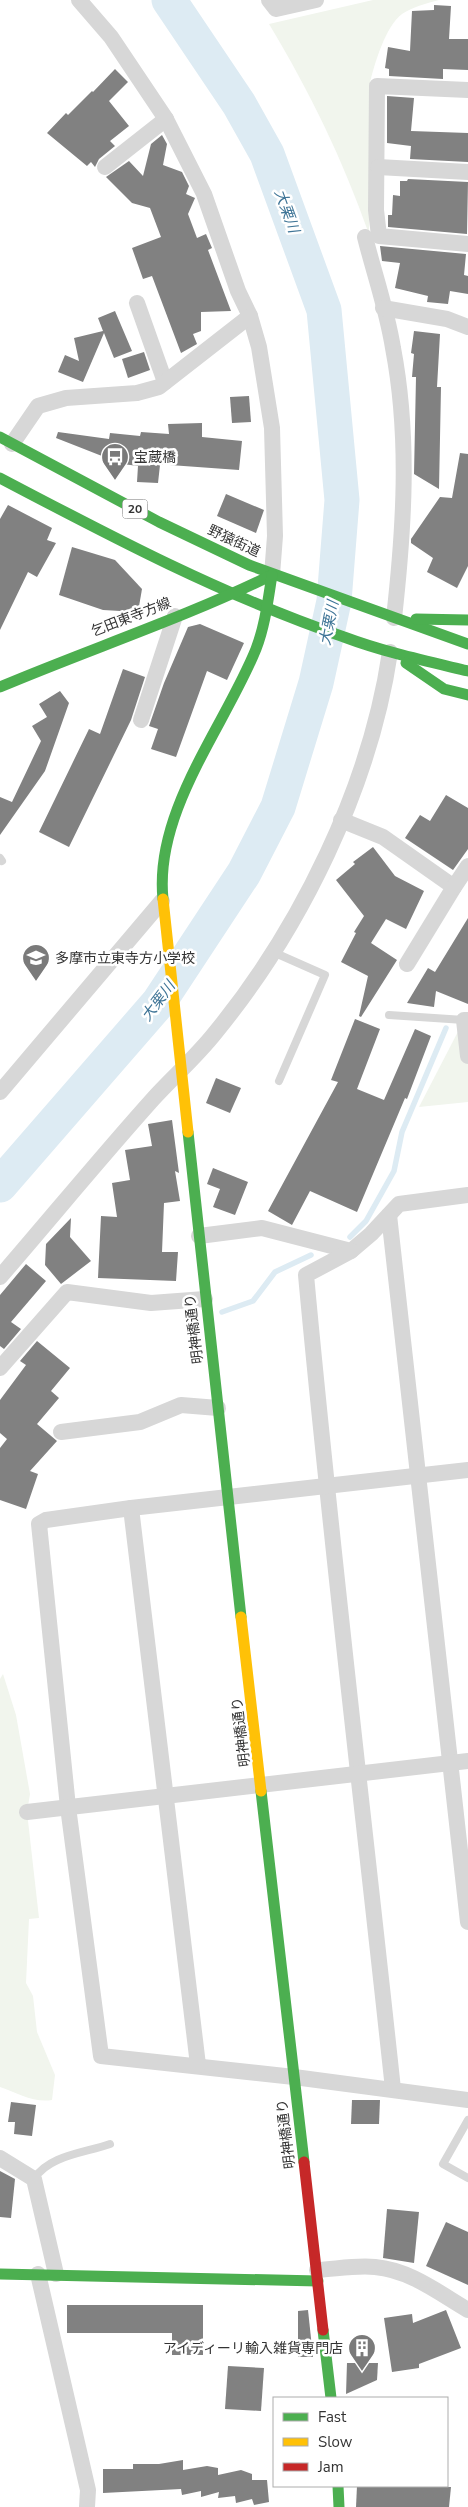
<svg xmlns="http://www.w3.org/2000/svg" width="468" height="2507" viewBox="0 0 468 2507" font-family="'Nunito Sans','Noto Sans JP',sans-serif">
<rect width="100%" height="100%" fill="#fff"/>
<g fill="#f1f5ed">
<path d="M373,0H439C427,3 413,7 402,14C386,25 374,65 370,83L369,234C342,158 311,94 269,24Z"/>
<polygon points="464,1020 468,1056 468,1102 419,1107"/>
<path d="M3,1674L16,1715L30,1794L27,1812L39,1918L29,1919L26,1983L33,1996L37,2032L55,2075L52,2100C34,2103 17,2093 0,2087V1679Z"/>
</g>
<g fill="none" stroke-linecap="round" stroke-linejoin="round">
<g stroke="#ddebf3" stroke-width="5.5">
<polyline points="350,1237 366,1221 394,1171 402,1132 446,1028"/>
<polyline points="222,1312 253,1301 275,1272 311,1255"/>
</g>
<polyline stroke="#ddebf3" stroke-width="35" points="0,1185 159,1002 244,873 278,807 316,683 334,601 342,500 324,310 267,154 239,104 169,0"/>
</g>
<g fill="#818181">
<polygon points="434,5 451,6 449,39 468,39 468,70 443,69 443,79 389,76 389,69 385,68 388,47 410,51 412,11 434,10"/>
<polygon points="115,69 128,82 109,101 129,126 110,141 115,146 99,159 95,167 91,162 87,166 47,133 66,113 68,115 92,91 93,92"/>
<polygon points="387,96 414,98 411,131 468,133 468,162 410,159 411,146 387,143"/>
<polygon points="162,135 167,144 163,165 182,172 189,186 186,194 195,198 188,214 197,238 206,234 212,248 208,250 231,311 201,312 201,331 193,334 197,344 181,353 152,276 143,279 132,248 161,237 150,208 132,203 106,177 129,161 143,176 151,144"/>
<polygon points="408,179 468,182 467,234 388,227 388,215 392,215 393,195 400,196 400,181 407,181"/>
<polygon points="380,246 466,254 464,275 468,276 468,294 450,291 448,304 427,302 428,296 395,288 400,263 382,261"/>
<polygon points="115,311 132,351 114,358 104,333 83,382 58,372 65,355 79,361 74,338 103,331 98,318"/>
<polygon points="414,331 440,334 437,387 441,387 439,489 414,474 416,377 412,377 414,354 411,353"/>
<polygon points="144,352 150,370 128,378 122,359"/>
<polygon points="249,396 251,422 232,423 230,397"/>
<polygon points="202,423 202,437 242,441 239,470 156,464 160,465 158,483 137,482 138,466 107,462 107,458 56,438 58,432 109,439 110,433 140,436 141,432 169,434 168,424"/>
<polygon points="460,453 468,454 468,566 457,588 427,572 433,558 411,543 411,539 440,497 452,498"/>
<polygon points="226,494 264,510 256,533 217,516"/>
<polygon points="8,505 52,528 47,540 56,543 37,577 28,572 0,630 0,519"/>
<polygon points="72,547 115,560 142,589 138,612 103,610 59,595"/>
<polygon points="200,624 244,643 227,680 207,671 176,757 151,749 158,729 149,726 164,683 188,627"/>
<polygon points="123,669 145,677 131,720 69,847 39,832 89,729 100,734"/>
<polygon points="60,691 69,703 45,771 0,835 0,797 12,802 41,741 32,726 47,717 39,704"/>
<polygon points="446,795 468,808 468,849 453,870 405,838 420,815 430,821"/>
<polygon points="373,847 395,876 424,891 406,929 386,919 371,943 397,960 361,1017 359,1016 368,976 341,962 356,933 354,932 364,916 336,880 355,864 353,862"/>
<polygon points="468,918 468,1004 436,991 434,1007 407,1003 428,968 435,972"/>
<polygon points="355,1019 380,1029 357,1089 384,1100 415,1029 431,1036 407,1099 405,1098 357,1212 310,1191 292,1225 268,1211 338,1082 331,1080"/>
<polygon points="216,1078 241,1088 230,1113 206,1103"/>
<polygon points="172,1120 179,1173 175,1171 180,1201 164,1203 162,1252 178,1252 176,1281 98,1278 101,1216 117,1217 112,1183 130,1180 125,1150 152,1146 148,1124"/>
<polygon points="213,1168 248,1182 235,1215 213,1207 220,1189 207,1184"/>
<polygon points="71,1218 70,1237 91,1261 61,1284 45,1265 46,1244"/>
<polygon points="26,1264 46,1281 11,1322 21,1329 4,1349 0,1346 0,1295"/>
<polygon points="37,1341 70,1368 51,1391 59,1398 37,1424 57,1441 30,1471 38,1474 26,1509 0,1500 0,1448 7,1439 0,1433 0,1400 26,1365 20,1361"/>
<polygon points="352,2100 380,2100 379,2124 351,2124"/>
<polygon points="11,2102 36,2105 32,2136 14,2134 15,2122 8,2122"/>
<polygon points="0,2171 15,2179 11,2218 0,2217"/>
<polygon points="387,2209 419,2212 414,2263 383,2258"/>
<polygon points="446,2222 468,2232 468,2285 426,2266"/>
<polygon points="67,2305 203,2305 203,2355 172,2355 172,2333 67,2333"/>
<polygon points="308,2310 313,2357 298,2357 298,2311"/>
<polygon points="446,2310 461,2348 419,2364 419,2368 392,2372 384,2318 412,2314 413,2323"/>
<polygon points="347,2363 378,2363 377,2380 346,2394"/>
<polygon points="228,2366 264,2368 261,2411 225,2409"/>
<polygon points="183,2460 183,2470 207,2466 218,2468 218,2475 241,2470 252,2474 252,2480 267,2480 269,2502 254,2505 252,2499 236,2503 235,2496 218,2498 219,2492 201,2497 201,2491 182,2495 181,2489 103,2493 103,2469 133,2469 133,2464 159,2464"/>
<polygon points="357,2486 451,2487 449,2507 356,2507"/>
</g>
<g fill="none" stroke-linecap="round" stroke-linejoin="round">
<g stroke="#d7d7d7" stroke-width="8">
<polyline points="0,858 2,861"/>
<polyline points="273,952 325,975 279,1081"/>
<polyline points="389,1015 464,1020"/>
<polyline points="468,2120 443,2164 468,2178"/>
<path d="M34,2179C49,2155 85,2153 110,2144"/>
</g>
<g stroke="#d7d7d7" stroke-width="16">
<polyline points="79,0 111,37 166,119 204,194 238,291 250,316 259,347 272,428 275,536 272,575"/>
<polyline points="269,0 276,9 316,0"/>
<polyline points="468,90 377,86 376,210 379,236 468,244"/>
<polyline points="105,167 166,119"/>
<polyline points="378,167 468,172"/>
<path d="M365,237C374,273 387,310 393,348C410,437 404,529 394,618"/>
<polyline points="137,303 165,382"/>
<polyline points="383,308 447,319 468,327"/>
<polyline points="12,444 38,406 66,398 137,393 159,387 250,316"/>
<polyline points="141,720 175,616"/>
<polyline points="341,820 383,837 454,887 407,964"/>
<polyline points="454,887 468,866"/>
<polyline points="468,1020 464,1020 468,1056"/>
<polyline points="0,1092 162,901"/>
<polyline points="389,1215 468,1922"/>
<polyline points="199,1236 262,1228 351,1251 371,1234 399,1204 468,1195"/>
<path d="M351,1251L306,1275C331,1547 364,1818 393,2089"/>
<path d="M0,1277C51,1218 101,1157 153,1099C173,1077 196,1057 215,1033C301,928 370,787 390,652"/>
<polyline points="0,1368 67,1292 151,1303 205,1299"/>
<polyline points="61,1432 140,1422 181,1405 218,1408"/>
<polyline points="468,1470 131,1508 46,1520 39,1524 68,1807 101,2056 294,2077 468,2100"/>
<polyline points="131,1508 198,2065"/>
<polyline points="27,1812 468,1761"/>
<polyline points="0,2158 34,2179 56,2274"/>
<path d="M317,2270C336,2269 356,2265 375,2267C410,2270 439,2293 468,2310"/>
<polyline points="38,2274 88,2490 87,2507"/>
</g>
<g stroke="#4caf50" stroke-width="11">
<polyline points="0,437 159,522 249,565 468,644"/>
<path d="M0,478C112,537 224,596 344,637C384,652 426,661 468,671"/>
<polyline points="416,619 468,620"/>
<polyline points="406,663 444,689 468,695"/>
<path d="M0,687C90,649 184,618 272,575"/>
<path d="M163,899C154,811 225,726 256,649C265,626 268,600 272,575"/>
<polyline points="188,1132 241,1617"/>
<polyline points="261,1791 304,2162"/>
<polyline points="0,2274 318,2281"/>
<polyline points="323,2330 331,2398"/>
<polyline points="338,2486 339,2507"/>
</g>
<g stroke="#ffc107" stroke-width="11">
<polyline points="163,899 188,1132"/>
<polyline points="241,1617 261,1791"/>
</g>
<polyline stroke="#c62828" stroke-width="11" points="304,2162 323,2330"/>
</g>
<defs>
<symbol id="bus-pin" viewBox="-11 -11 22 30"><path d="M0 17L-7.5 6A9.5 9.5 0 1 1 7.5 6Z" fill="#7a7a7a" stroke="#fff"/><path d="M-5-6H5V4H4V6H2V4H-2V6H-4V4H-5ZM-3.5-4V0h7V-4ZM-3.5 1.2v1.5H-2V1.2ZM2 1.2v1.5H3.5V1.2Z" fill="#fff"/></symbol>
<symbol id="school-pin" viewBox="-11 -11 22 30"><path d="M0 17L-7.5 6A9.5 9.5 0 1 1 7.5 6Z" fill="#7a7a7a" stroke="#fff"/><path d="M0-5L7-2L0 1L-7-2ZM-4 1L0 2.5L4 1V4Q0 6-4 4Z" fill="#fff"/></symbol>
<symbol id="building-pin" viewBox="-11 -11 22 30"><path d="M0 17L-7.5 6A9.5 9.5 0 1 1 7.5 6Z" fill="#7a7a7a" stroke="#fff"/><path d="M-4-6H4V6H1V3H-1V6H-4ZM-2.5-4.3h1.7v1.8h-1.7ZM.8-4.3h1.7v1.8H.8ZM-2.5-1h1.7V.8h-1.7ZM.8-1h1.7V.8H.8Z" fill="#fff"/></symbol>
</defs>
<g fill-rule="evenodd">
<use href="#bus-pin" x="99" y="441" width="32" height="43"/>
<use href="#school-pin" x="20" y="942" width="32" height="43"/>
<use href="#building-pin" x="346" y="2332" width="32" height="43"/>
</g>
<g text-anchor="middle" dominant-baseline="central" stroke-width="5" stroke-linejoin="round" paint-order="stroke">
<rect fill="#fff" stroke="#707070" stroke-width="1" x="122.5" y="499.5" width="25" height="19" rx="4"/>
<g font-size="12" font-weight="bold" fill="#333">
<text x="135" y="509">20</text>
</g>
<g font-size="14" fill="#333" stroke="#fff" text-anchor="start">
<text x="134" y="457">宝蔵橋</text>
<text x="55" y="958">多摩市立東寺方小学校</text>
<text x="343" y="2348" text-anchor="end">アイディーリ輸入雑貨専門店</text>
</g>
<g font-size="14" fill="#333" stroke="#fff">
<text transform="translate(234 541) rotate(25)">野猿街道</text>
<text transform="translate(131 617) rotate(-21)">乞田東寺方線</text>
<text transform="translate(194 1329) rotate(-97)">明神橋通り</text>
<text transform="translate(241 1732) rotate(-97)">明神橋通り</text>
<text transform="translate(286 2134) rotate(-97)">明神橋通り</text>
</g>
<g font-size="15" font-style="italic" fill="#3f7597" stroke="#fff">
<text transform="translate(287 211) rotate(70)">大栗川</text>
<text transform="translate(329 623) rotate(-79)">大栗川</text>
<text transform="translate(158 1001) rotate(-53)">大栗川</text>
</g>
</g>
<rect x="273" y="2397" width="175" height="90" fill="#ffffff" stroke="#adadad"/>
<rect x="283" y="2413" width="25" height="8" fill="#4caf50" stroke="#adadad"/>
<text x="318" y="2422" font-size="15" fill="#333333">Fast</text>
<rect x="283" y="2438" width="25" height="8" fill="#ffc107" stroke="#adadad"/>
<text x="318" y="2447" font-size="15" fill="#333333">Slow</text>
<rect x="283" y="2463" width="25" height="8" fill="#c62828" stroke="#adadad"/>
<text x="318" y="2472" font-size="15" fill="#333333">Jam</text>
</svg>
